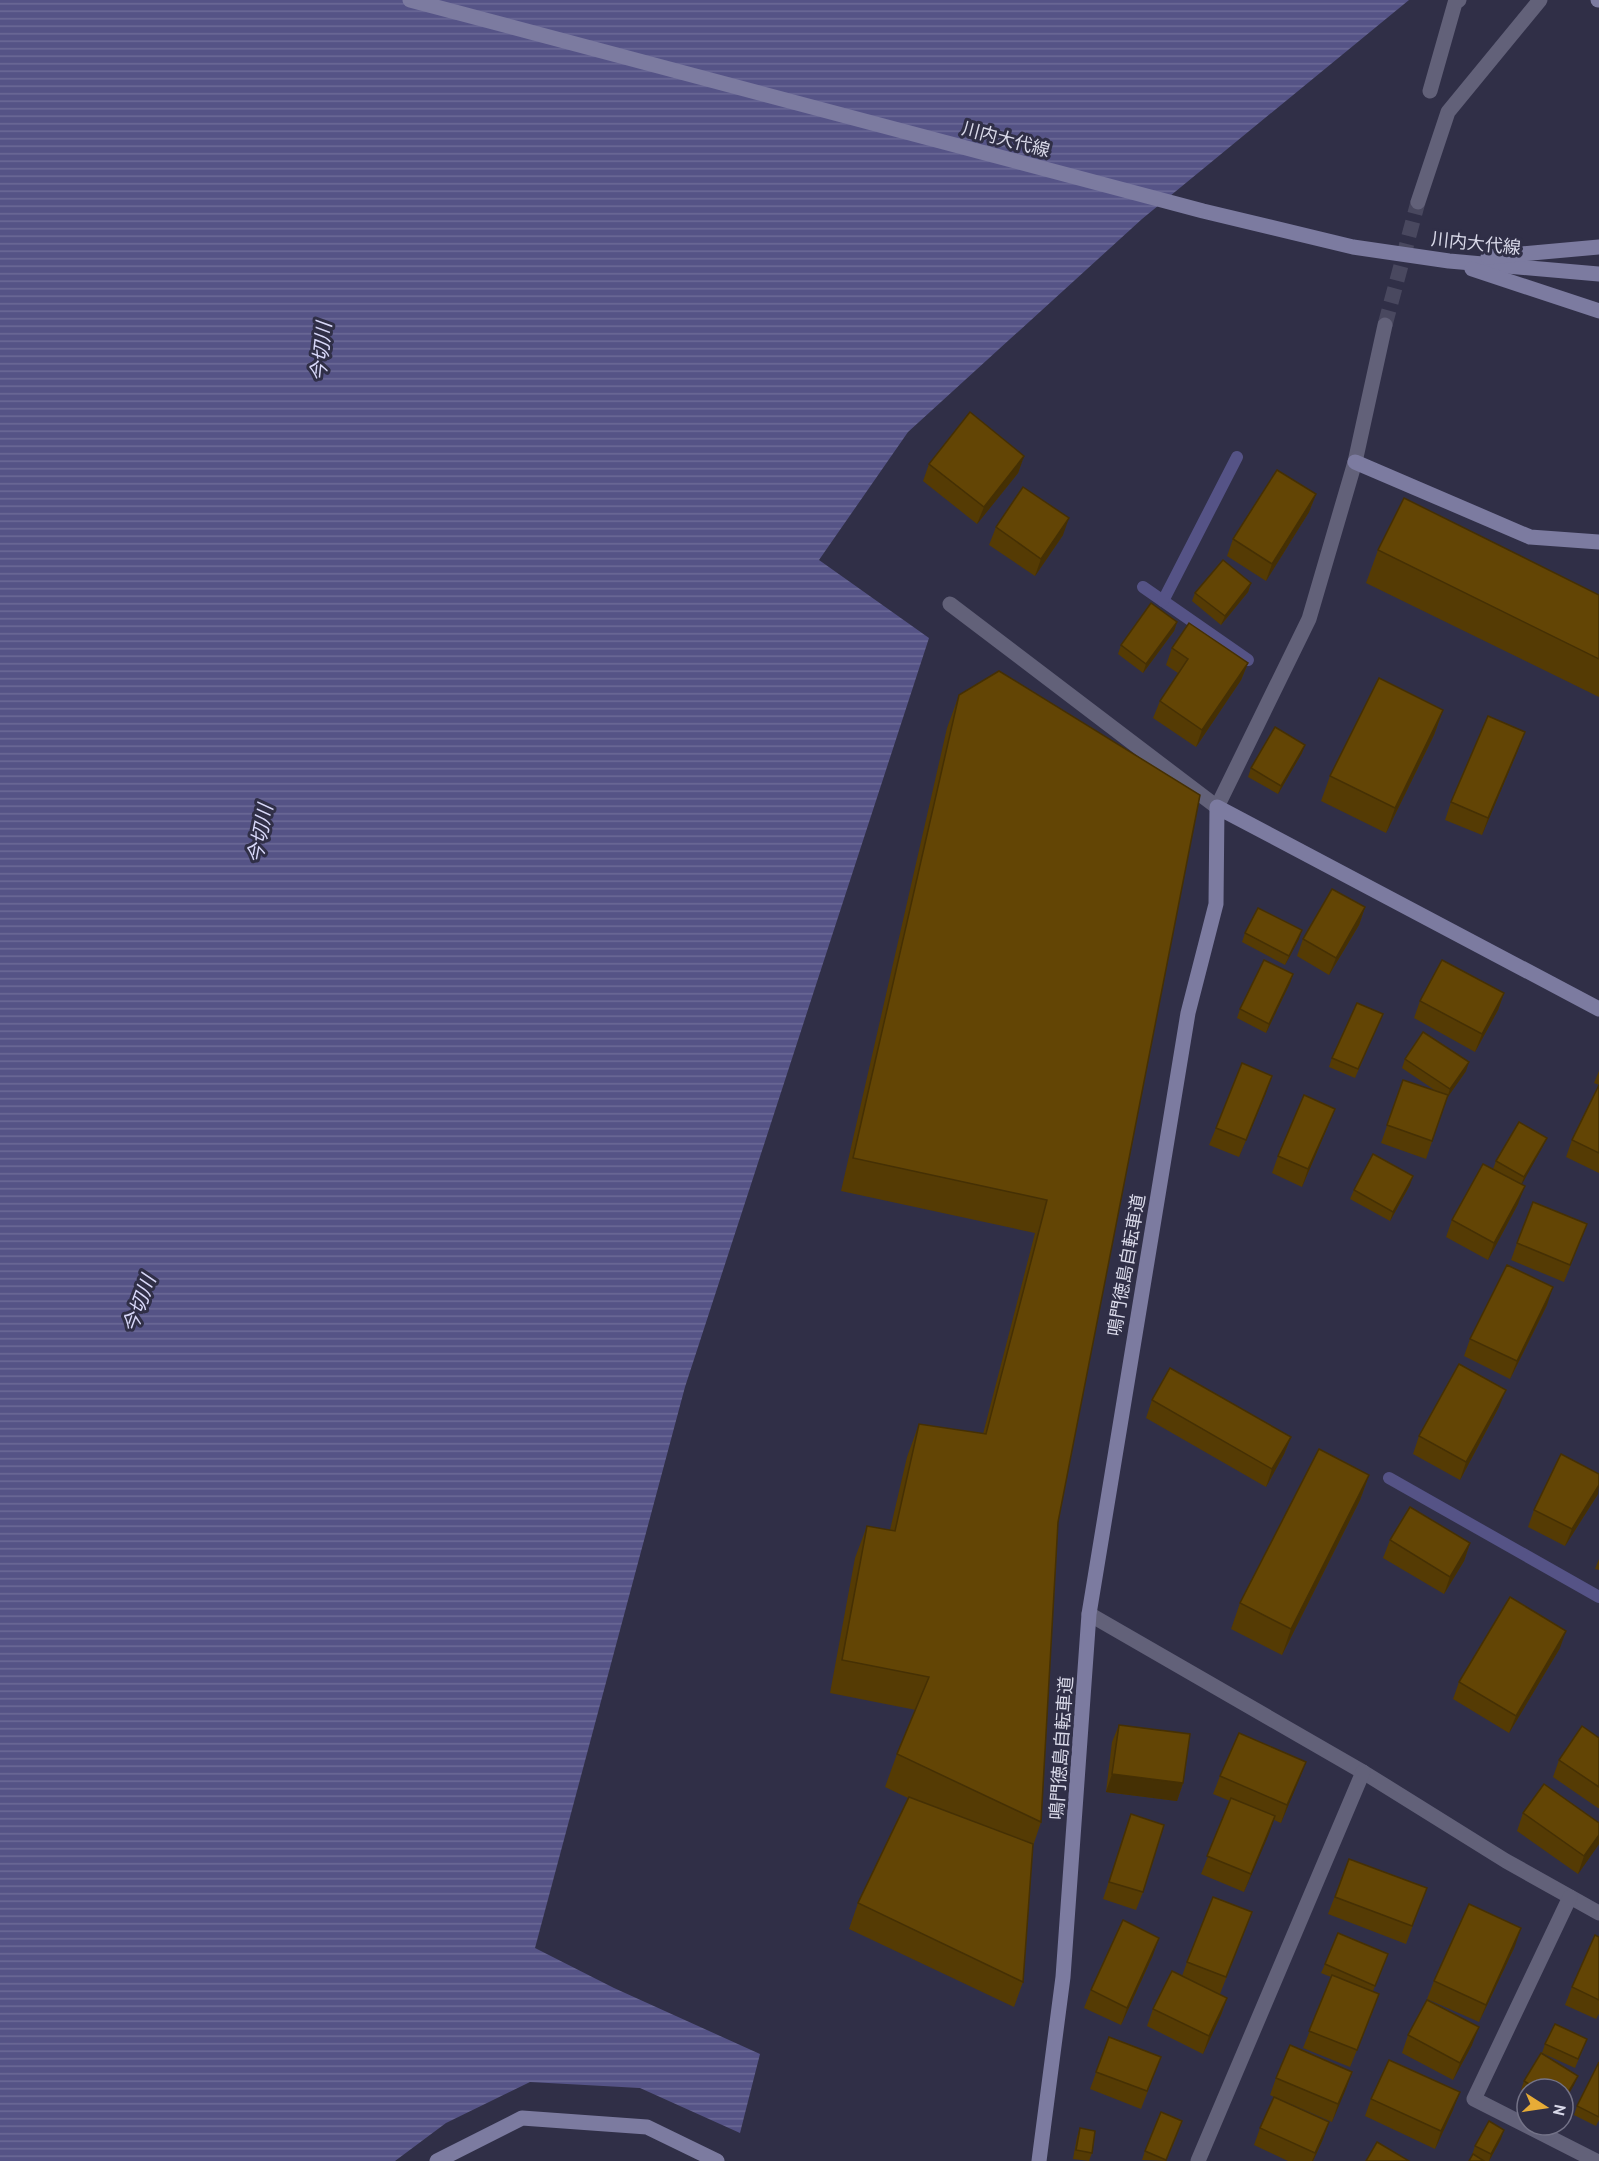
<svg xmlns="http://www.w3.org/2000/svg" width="1599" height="2161" viewBox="0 0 1599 2161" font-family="'PT Sans','Noto Sans JP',sans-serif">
<defs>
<pattern id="water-rules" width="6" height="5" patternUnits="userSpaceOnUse" patternTransform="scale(1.5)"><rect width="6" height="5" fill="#555386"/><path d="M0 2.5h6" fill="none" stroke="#6d6b97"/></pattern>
</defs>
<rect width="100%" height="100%" fill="#302f47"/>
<polygon fill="url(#water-rules)" points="0,0 1409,0 1142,219 908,432 819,560 929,638 685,1387 535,1948 614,1988 760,2054 740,2133 640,2088 530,2082 446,2123 395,2161 0,2161"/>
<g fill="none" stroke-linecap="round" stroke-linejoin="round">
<g stroke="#555386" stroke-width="12">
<polyline points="1143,587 1248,660"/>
<polyline points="1163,601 1237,457"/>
<polyline points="1389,1478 1599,1597"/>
</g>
<polyline stroke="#49485f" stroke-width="15" stroke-dasharray="15 8" stroke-linecap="butt" points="1385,325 1418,202"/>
<g stroke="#626179" stroke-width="15">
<polyline points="1430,91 1455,3 1459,0"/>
<polyline points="1418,202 1448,112 1540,0"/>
<polyline points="1217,807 1309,619 1355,462 1385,325"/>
<polyline points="1089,1614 1363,1772 1506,1861 1599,1913"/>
<polyline points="1570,1897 1474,2099 1596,2161"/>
<polyline points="1198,2161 1363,1772"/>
</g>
<polyline stroke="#626179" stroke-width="15" points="950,604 1217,807"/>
<g stroke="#7c7ba0" stroke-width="15">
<polyline points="410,0 1203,211 1353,247 1449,261 1599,274"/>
<polyline points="1598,0 1599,0"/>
<polyline points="1488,257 1599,247"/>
<polyline points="1472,269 1599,311"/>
<polyline points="1355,462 1530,537 1599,542"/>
<polyline points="437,2161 522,2118 647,2127 717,2161"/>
<polyline points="1039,2161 1063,1977 1089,1614 1188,1013 1216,904 1217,807 1599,1009"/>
</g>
</g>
<g fill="#553b04">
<polygon points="1024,456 1018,473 977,524 923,481 929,464"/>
<polygon points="1316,494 1309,512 1266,581 1227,556 1233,539"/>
<polygon points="996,527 1063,535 1035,576 989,545"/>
<polygon points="1378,550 1599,595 1599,697 1366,583"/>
<polygon points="1251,583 1248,592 1221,625 1192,601 1195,593"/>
<polygon points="1177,622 1174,631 1143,673 1118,654 1121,645"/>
<polygon points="1172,648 1248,663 1241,680 1196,747 1153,718 1160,701 1178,673 1166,665"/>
<polygon points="959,695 1200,795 1058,1522 1041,1822 1033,1846 1023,1982 1014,2007 849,1929 858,1903 908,1798 885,1787 897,1754 916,1710 830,1693 855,1558 867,1526 890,1530 907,1457 919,1424 983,1434 1035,1233 841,1191 947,728"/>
<polygon points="1443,710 1434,735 1386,833 1321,801 1330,776"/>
<polygon points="1518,750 1482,835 1445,820 1451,802"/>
<polygon points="1302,753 1278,794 1248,777 1251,768"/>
<polygon points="1365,907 1359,925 1329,975 1297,956 1303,939"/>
<polygon points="1245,933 1299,939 1285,965 1242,942"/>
<polygon points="1293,974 1290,983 1266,1033 1237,1018 1240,1009"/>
<polygon points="1504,993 1498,1010 1475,1052 1414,1018 1420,1001"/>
<polygon points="1379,1022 1355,1078 1329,1067 1332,1058"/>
<polygon points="1405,1059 1466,1071 1447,1098 1426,1159 1381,1143 1403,1080 1436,1091 1402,1068"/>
<polygon points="1599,1071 1599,1085 1594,1083"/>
<polygon points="1599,1085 1599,1173 1566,1157 1572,1140"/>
<polygon points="1266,1093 1239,1157 1209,1145 1216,1128"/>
<polygon points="1328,1126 1302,1187 1272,1173 1278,1156"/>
<polygon points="1543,1146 1521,1184 1518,1204 1488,1260 1446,1237 1452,1220 1493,1169 1496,1161"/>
<polygon points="1410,1185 1390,1221 1350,1199 1354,1190"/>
<polygon points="1587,1224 1564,1282 1511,1260 1517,1243"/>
<polygon points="1547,1305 1510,1379 1464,1356 1470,1339"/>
<polygon points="1152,1400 1291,1437 1284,1454 1266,1487 1146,1418"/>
<polygon points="1499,1407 1460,1480 1413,1454 1419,1436"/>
<polygon points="1369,1475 1360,1500 1282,1655 1231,1629 1240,1603"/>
<polygon points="1598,1494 1565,1546 1528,1527 1534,1510"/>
<polygon points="1390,1540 1470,1543 1464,1561 1444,1594 1383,1558"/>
<polygon points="1599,1559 1599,1570 1595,1569"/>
<polygon points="1560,1648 1509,1733 1453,1699 1459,1682"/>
<polygon points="1119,1725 1183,1783 1177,1801 1106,1792 1112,1742"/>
<polygon points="1599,1738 1599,1808 1598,1808 1553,1777 1559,1760"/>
<polygon points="1306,1762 1281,1823 1274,1820 1244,1892 1201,1874 1230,1801 1213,1794 1220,1776"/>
<polygon points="1523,1813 1599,1844 1578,1874 1517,1831"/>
<polygon points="1131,1814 1143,1892 1136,1910 1103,1899"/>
<polygon points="1349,1859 1427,1888 1406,1944 1328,1914"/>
<polygon points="1252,1912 1220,1994 1227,1998 1221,2015 1203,2054 1147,2026 1153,2009 1182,1976 1187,1962"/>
<polygon points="1599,1937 1599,2014 1596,2019 1565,2005 1572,1987"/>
<polygon points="1515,1946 1479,2022 1427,1999 1434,1981"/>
<polygon points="1388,1954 1373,1991 1373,2011 1350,2067 1303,2048 1331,1977 1321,1973 1325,1964"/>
<polygon points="1153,1955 1121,2025 1084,2008 1091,1990"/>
<polygon points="1408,2035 1472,2045 1453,2080 1402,2053"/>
<polygon points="1109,2037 1161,2057 1141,2109 1090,2089"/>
<polygon points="1587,2039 1575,2068 1542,2053 1545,2044"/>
<polygon points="1599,2062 1599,2120 1596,2126 1574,2115 1577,2106"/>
<polygon points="1352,2072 1332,2122 1284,2101 1323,2139 1313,2161 1288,2161 1254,2145 1260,2128 1274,2097 1270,2095 1276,2078"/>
<polygon points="1524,2081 1574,2085 1563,2089 1527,2089 1527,2094 1521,2090"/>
<polygon points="1371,2099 1453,2110 1435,2149 1365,2116"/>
<polygon points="1080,2128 1092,2153 1089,2161 1073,2159 1077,2137"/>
<polygon points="1179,2130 1166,2161 1142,2160 1145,2151"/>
<polygon points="1501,2139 1489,2161 1484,2161 1472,2155 1475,2146"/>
</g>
<g fill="#453004">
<polygon points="1024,456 1018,473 977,524 984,507"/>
<polygon points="1316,494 1309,512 1266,581 1272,564"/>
<polygon points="1069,518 1063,535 1035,576 1041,559"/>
<polygon points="1251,583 1248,592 1221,625 1225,616"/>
<polygon points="1177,622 1174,631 1143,673 1146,664"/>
<polygon points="1248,663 1241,680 1196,747 1202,730"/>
<polygon points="1443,710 1434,735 1386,833 1395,808"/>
<polygon points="1525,732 1518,750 1482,835 1488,818"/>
<polygon points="1305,745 1302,753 1278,794 1281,786"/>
<polygon points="1365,907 1359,925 1329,975 1336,958"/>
<polygon points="1302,930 1299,939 1285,965 1289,956"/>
<polygon points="1293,974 1290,983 1266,1033 1269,1024"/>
<polygon points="1504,993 1498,1010 1475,1052 1482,1034"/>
<polygon points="1469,1062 1466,1071 1447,1098 1450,1089"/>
<polygon points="1272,1076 1266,1093 1239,1157 1246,1140"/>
<polygon points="1335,1109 1328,1126 1302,1187 1308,1169"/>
<polygon points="1547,1138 1543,1146 1521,1186 1524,1177"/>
<polygon points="1413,1176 1410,1185 1390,1221 1393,1212"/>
<polygon points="1525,1186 1518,1204 1488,1260 1494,1243"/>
<polygon points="1553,1287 1547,1305 1510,1379 1517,1361"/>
<polygon points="1506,1390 1499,1407 1460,1480 1466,1462"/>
<polygon points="1291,1437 1284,1454 1266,1487 1272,1469"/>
<polygon points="1369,1475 1360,1500 1282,1655 1291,1629"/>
<polygon points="1599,1485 1598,1494 1565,1546 1572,1529"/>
<polygon points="1470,1543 1464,1561 1444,1594 1450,1577"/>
<polygon points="1566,1631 1560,1648 1509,1733 1516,1716"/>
<polygon points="1306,1762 1299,1780 1281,1823 1287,1805"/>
<polygon points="1112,1774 1183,1783 1177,1801 1106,1792"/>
<polygon points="1275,1816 1269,1834 1244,1892 1251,1874"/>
<polygon points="1599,1835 1599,1844 1578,1874 1584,1856"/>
<polygon points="1521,1928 1515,1946 1479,2022 1486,2005"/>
<polygon points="1159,1938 1153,1955 1121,2025 1127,2008"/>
<polygon points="1227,1998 1221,2015 1203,2054 1209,2036"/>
<polygon points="1479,2027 1472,2045 1453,2080 1460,2063"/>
<polygon points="1352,2072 1346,2089 1332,2122 1338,2104"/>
<polygon points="1578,2076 1574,2085 1563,2104 1563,2101"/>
<polygon points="1460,2092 1453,2110 1435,2149 1441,2131"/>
<polygon points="1329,2122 1323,2139 1313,2161 1312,2161"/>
<polygon points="1504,2130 1501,2139 1489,2161 1491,2154"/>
</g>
<g fill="#634505" stroke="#453004" stroke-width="1.5">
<polygon points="970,412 1024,456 984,507 929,464"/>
<polygon points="1277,470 1316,494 1272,564 1233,539"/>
<polygon points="1023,487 1069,518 1041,559 996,527"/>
<polygon points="1404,498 1599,595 1599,659 1378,550"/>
<polygon points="1223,560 1251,583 1225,616 1195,593"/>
<polygon points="1151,603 1177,622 1146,664 1121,645"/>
<polygon points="1189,623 1248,663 1202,730 1160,701 1188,659 1172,648"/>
<polygon points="999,671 1200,795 1058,1522 1041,1822 897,1754 929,1677 842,1660 867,1526 895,1531 919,1424 986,1434 1047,1200 853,1158 959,695"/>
<polygon points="1379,678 1443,710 1395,808 1330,776"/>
<polygon points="1488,716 1525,732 1488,818 1451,802"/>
<polygon points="1275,727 1305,745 1281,786 1251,768"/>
<polygon points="1332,889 1365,907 1336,958 1303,939"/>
<polygon points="1258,908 1302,930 1289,956 1245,933"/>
<polygon points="1264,960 1293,974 1269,1024 1240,1009"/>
<polygon points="1442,960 1504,993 1482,1034 1420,1001"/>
<polygon points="1357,1003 1383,1014 1358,1069 1332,1058"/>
<polygon points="1423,1032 1469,1062 1450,1089 1405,1059"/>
<polygon points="1242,1063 1272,1076 1246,1140 1216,1128"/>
<polygon points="1403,1080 1448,1095 1432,1141 1387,1125"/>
<polygon points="1599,1085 1599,1153 1572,1140"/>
<polygon points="1304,1095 1335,1109 1308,1169 1278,1156"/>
<polygon points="1519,1122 1547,1138 1524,1177 1496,1161"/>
<polygon points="1373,1154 1413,1176 1393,1212 1354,1190"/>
<polygon points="1483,1164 1525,1186 1494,1243 1452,1220"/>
<polygon points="1533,1202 1587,1224 1570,1265 1517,1243"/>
<polygon points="1507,1265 1553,1287 1517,1361 1470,1339"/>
<polygon points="1459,1364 1506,1390 1466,1462 1419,1436"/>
<polygon points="1170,1368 1291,1437 1272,1469 1152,1400"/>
<polygon points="1319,1449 1369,1475 1291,1629 1240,1603"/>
<polygon points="1561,1454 1599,1474 1599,1485 1572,1529 1534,1510"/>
<polygon points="1410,1507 1470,1543 1450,1577 1390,1540"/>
<polygon points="1510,1597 1566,1631 1516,1716 1459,1682"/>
<polygon points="1119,1725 1190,1734 1183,1783 1112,1774"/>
<polygon points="1582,1726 1599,1738 1599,1787 1559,1760"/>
<polygon points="1239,1733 1306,1762 1287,1805 1220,1776"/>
<polygon points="1544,1784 1599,1823 1599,1835 1584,1856 1523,1813"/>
<polygon points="909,1797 1033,1844 1023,1982 858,1903"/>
<polygon points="1231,1798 1275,1816 1251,1874 1207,1856"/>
<polygon points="1131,1814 1164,1825 1143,1892 1109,1882"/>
<polygon points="1349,1859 1427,1888 1412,1926 1335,1897"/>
<polygon points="1213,1897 1252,1912 1226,1977 1187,1962"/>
<polygon points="1469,1904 1521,1928 1486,2005 1434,1981"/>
<polygon points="1123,1920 1159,1938 1127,2008 1091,1990"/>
<polygon points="1338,1933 1388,1954 1375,1986 1325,1964"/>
<polygon points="1595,1935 1599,1937 1599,2000 1572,1987"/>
<polygon points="1172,1971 1227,1998 1209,2036 1153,2009"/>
<polygon points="1332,1975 1379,1994 1357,2050 1309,2031"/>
<polygon points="1427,2000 1479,2027 1460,2063 1408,2035"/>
<polygon points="1555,2024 1587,2039 1578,2059 1545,2044"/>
<polygon points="1109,2037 1161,2057 1147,2091 1096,2072"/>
<polygon points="1290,2045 1352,2072 1338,2104 1276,2078"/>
<polygon points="1541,2053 1578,2076 1563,2101 1563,2089 1537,2089 1524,2081"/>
<polygon points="1389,2060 1460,2092 1441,2131 1371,2099"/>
<polygon points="1599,2062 1599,2117 1577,2106"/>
<polygon points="1274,2097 1329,2122 1315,2153 1260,2128"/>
<polygon points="1161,2112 1182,2121 1166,2160 1145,2151"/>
<polygon points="1489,2121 1504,2130 1491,2154 1475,2146"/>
<polygon points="1080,2128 1095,2131 1092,2153 1076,2150"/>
<polygon points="1377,2142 1409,2161 1366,2161"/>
<polygon points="1473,2154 1484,2161 1469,2161"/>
</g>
<g text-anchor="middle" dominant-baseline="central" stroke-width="6" stroke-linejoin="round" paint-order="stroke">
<g font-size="18" fill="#d9d9e9" stroke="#302f47">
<text transform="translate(1006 139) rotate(15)">川内大代線</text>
<text transform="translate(1476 243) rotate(6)">川内大代線</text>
<text transform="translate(1126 1265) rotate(-80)">鳴門徳島自転車道</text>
<text transform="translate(1061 1748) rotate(-86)">鳴門徳島自転車道</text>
</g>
<g font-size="20" font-style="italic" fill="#d8d8f9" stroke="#302f47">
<text transform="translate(321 352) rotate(-84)">今切川</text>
<text transform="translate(260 834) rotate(-79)">今切川</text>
<text transform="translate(139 1304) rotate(-70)">今切川</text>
</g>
</g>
<g transform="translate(1545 2107) rotate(102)"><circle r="28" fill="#302f47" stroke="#747388" stroke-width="1.5"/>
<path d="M0-4.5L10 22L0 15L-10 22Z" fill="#e7ac37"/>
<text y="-9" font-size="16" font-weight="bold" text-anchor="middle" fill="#d9d9e9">N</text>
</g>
</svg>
